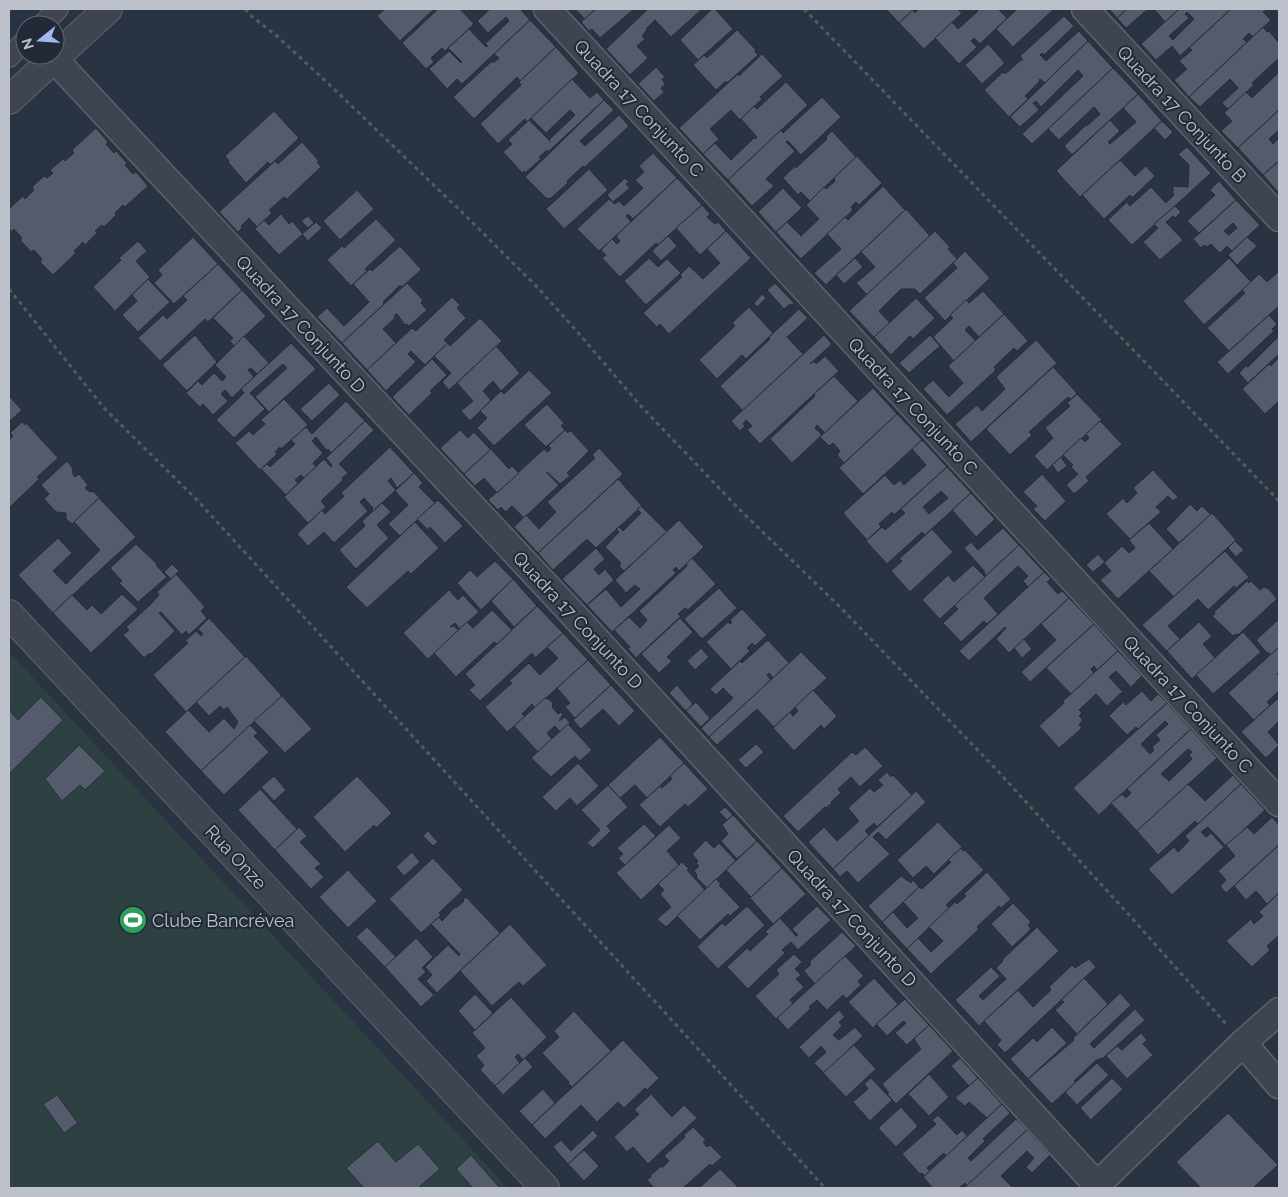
<svg xmlns="http://www.w3.org/2000/svg" width="1288" height="1197" viewBox="0 0 1288 1197" font-family="Raleway,sans-serif">
<rect width="100%" height="100%" fill="#2a3341"/>
<polygon fill="#2d4143" points="9,652 508,1188 9,1188"/>
<g fill="#545c6c" stroke="#252c39" fill-rule="evenodd">
<polygon points="385,9 434,9 400,41 377,16"/>
<polygon points="438,9 460,9 474,24 445,51 442,48 431,58 434,62 426,69 402,43"/>
<polygon points="490,9 520,9 530,20 462,84 457,79 447,89 429,69 449,51 461,63 462,62 448,48 469,29 486,47 488,46 485,44 509,21 506,17 488,33 477,21"/>
<polygon points="575,9 596,9 585,19"/>
<polygon points="596,9 634,9 600,38 592,29 589,31 581,22"/>
<polygon points="648,9 702,9 671,37 655,20 646,29 647,30 642,36 645,39 637,46 648,58 630,75 606,49"/>
<polygon points="712,9 715,9 733,29 698,60 680,40"/>
<polygon points="886,9 912,9 913,10 899,23"/>
<polygon points="919,9 957,9 962,13 924,49 899,23 913,10 915,13"/>
<polygon points="976,9 998,9 1007,18 980,44 974,38 971,41 977,47 959,64 935,38 952,22 958,29 978,11"/>
<polygon points="1017,9 1054,9 1013,47 996,29"/>
<polygon points="1109,9 1127,9 1117,18"/>
<polygon points="1127,9 1148,9 1126,28 1117,18"/>
<polygon points="1154,9 1179,9 1165,22"/>
<path d="M1179,9H1231L1180,56L1172,46L1156,60L1141,44ZM1187,12L1194,19L1173,40L1169,36L1189,18L1185,14Z"/>
<polygon points="1231,9 1267,9 1263,12 1271,20 1253,37 1249,33 1243,39 1247,42 1189,97 1174,80 1187,69 1179,61 1192,50 1189,48"/>
<polygon points="1064,16 1074,26 1044,55 1042,53 1040,55 1046,61 1079,31 1088,41 1045,83 1040,79 1039,80 1040,81 1025,96 1028,99 1009,117 984,90 1003,72 1005,74 1021,60 1023,60 1020,56"/>
<polygon points="530,20 556,47 519,82 519,79 517,77 474,119 453,97 492,61 493,63 499,58 494,54"/>
<polygon points="1263,27 1267,32 1269,31 1279,43 1279,58 1252,83 1254,85 1228,109 1222,103 1238,88 1230,79 1200,107 1189,97"/>
<polygon points="737,30 756,50 755,52 758,55 727,83 726,81 716,90 693,65 704,55 707,58"/>
<polygon points="1088,41 1113,68 1032,144 1022,134 1083,76 1078,70 1041,107 1036,101 1033,103 1039,110 1020,127 1010,117"/>
<polygon points="988,44 1005,63 982,84 965,65"/>
<polygon points="556,47 579,73 527,122 525,119 498,144 480,124 521,85 519,82"/>
<polygon points="762,54 783,76 760,97 762,99 740,120 731,110 710,129 719,139 703,154 679,128 738,74 739,76"/>
<polygon points="656,67 665,77 662,79 665,84 661,88 664,92 654,101 638,84"/>
<polygon points="1113,68 1138,94 1072,155 1064,146 1086,125 1087,126 1100,114 1094,107 1059,140 1048,129"/>
<polygon points="1279,72 1279,110 1238,148 1221,131 1232,121 1224,113 1246,92 1252,98"/>
<polygon points="572,79 590,98 597,92 604,100 548,152 547,150 539,157 541,159 525,173 524,171 522,173 503,152 512,144 508,140 529,120 551,142 549,140 575,115 570,110 546,133 531,118"/>
<polygon points="786,82 808,105 728,180 703,154 715,143 731,160 754,138 755,139 757,137 741,119 754,106 757,109"/>
<polygon points="1138,94 1162,121 1080,197 1056,171 1110,120 1120,131 1108,142 1110,144 1136,122 1123,108"/>
<polygon points="822,97 841,117 801,155 788,141 786,142 795,151 766,179 774,186 752,206 728,180 781,130 783,133"/>
<polygon points="604,100 614,110 580,141 585,146 619,115 629,126 585,167 583,166 567,181 568,183 550,199 549,198 547,199 525,177"/>
<polygon points="1279,110 1279,130 1269,139 1273,144 1279,138 1279,161 1263,175 1238,148"/>
<polygon points="274,111 299,138 270,165 268,162 246,183 228,162 229,161 225,156"/>
<polygon points="1162,121 1173,132 1165,140 1154,128"/>
<polygon points="96,128 108,142 106,144 114,153 116,151 127,163 125,165 133,174 136,172 148,186 125,207 123,205 115,213 116,215 104,227 102,225 95,231 97,233 85,245 83,242 74,251 76,253 53,275 40,262 42,259 34,250 31,252 20,240 22,238 14,229 12,232 9,228 9,209 23,196 25,199 34,190 32,187 44,176 47,178 53,173 50,170 63,159 65,161 74,153 72,150"/>
<polygon points="832,131 856,157 810,201 801,192 798,195 783,178 795,166 796,168 827,139 826,137"/>
<polygon points="302,142 319,161 317,162 321,167 287,199 284,197 269,210 272,213 257,227 249,218 241,226 242,228 238,232 219,212 275,161 278,164"/>
<polygon points="1187,147 1211,173 1132,245 1108,220 1127,202 1130,206 1151,187 1166,203 1174,195 1173,194 1173,186 1188,187 1189,165 1178,154"/>
<polygon points="653,153 677,178 633,219 628,214 626,216 631,222 599,251 577,229 609,199 615,204 619,201 624,206 643,188 635,180 644,172 639,166"/>
<polygon points="857,156 882,183 859,205 856,202 851,207 853,210 801,259 776,232 787,222 801,236 819,219 806,205 824,187 826,189 835,181 834,178"/>
<polygon points="1120,160 1135,176 1146,166 1155,176 1132,198 1130,195 1104,219 1082,195"/>
<polygon points="1279,161 1279,193 1263,175"/>
<polygon points="589,169 608,190 564,229 546,209"/>
<polygon points="625,178 629,182 626,184 630,188 613,202 607,195"/>
<polygon points="677,178 702,205 658,245 656,243 620,277 602,258 606,255 601,250 612,239 617,244 620,241 616,236"/>
<polygon points="1219,181 1236,200 1199,233 1187,221 1215,195 1210,190"/>
<polygon points="883,186 905,210 826,285 814,273 841,249 827,234 845,217 848,220"/>
<polygon points="783,188 802,208 776,232 758,212"/>
<polygon points="357,190 374,209 340,240 323,221"/>
<path d="M1236,200L1260,225L1232,251L1227,246L1220,253L1211,244L1207,247L1204,245L1201,248L1193,239ZM1233,223L1237,228L1229,235L1224,231Z"/>
<polygon points="702,205 710,214 707,217 715,224 718,222 726,231 700,255 676,228"/>
<polygon points="1175,206 1181,212 1175,218 1173,216 1166,222 1183,240 1160,260 1143,242 1158,228 1154,224"/>
<polygon points="906,209 930,236 867,295 856,283 875,267 861,252"/>
<polygon points="281,214 289,224 292,221 303,234 279,255 255,229 264,220 269,225"/>
<polygon points="308,216 314,223 308,228 301,221"/>
<polygon points="376,219 396,240 365,269 367,271 351,286 327,260 342,246 344,248"/>
<polygon points="316,222 322,228 308,241 302,234"/>
<polygon points="726,231 751,258 669,334 660,324 657,327 643,313 682,277 680,275 689,266 703,279 720,263 707,249"/>
<polygon points="935,231 950,247 948,249 957,259 920,294 915,289 901,289 879,311 890,323 874,337 849,311"/>
<polygon points="668,236 677,246 661,261 652,251"/>
<polygon points="193,237 218,264 174,304 154,283 162,275 158,270"/>
<polygon points="1247,237 1257,246 1237,265 1228,255"/>
<polygon points="138,241 147,251 136,261 150,277 115,311 93,287 121,260 119,258"/>
<polygon points="400,246 421,269 421,270 402,287 400,285 383,302 384,304 342,343 317,317 327,308 344,326 369,302 353,284 370,269 372,271"/>
<polygon points="965,251 990,278 945,321 924,298 957,268 953,263"/>
<polygon points="649,258 658,267 667,259 681,273 646,305 624,281"/>
<polygon points="855,258 863,267 844,284 836,275"/>
<polygon points="1229,258 1251,282 1204,325 1183,301"/>
<polygon points="218,264 242,290 208,322 205,319 160,361 138,338 163,315 167,319 187,300 183,296"/>
<polygon points="1279,271 1279,306 1229,351 1207,328 1245,293 1242,290 1259,274 1267,282"/>
<polygon points="148,279 170,302 138,332 122,315 137,301 132,295"/>
<polygon points="407,283 423,300 421,303 427,310 409,326 407,324 405,325 397,314 395,315 394,319 383,329 396,343 367,370 342,343"/>
<polygon points="775,283 794,303 792,305 790,304 784,309 767,290"/>
<polygon points="242,290 266,316 234,346 230,341 233,338 213,318"/>
<polygon points="983,291 1004,314 979,337 969,326 965,330 976,341 954,361 933,337 953,318 950,315 966,300 969,303"/>
<polygon points="762,294 766,298 757,307 754,303"/>
<polygon points="452,297 460,305 457,308 466,318 444,340 448,343 425,365 411,351 408,354 416,362 386,391 367,370 412,328 416,331"/>
<polygon points="916,298 935,318 913,339 910,336 891,355 874,337"/>
<polygon points="749,307 773,333 746,359 742,355 717,379 699,360 735,326 732,323"/>
<polygon points="799,309 808,318 787,337 803,354 743,411 720,386 770,339 768,338"/>
<polygon points="1004,314 1028,341 1017,351 1014,348 994,367 996,370 947,415 923,389 933,380 949,397 963,383 948,366"/>
<polygon points="1269,315 1277,324 1272,329 1274,331 1228,374 1217,362"/>
<polygon points="480,318 502,341 449,390 442,382 451,373 434,356 448,343 450,346"/>
<polygon points="195,335 217,362 187,391 162,365"/>
<polygon points="824,335 832,344 810,364 814,361 816,364 825,356 839,371 760,444 747,430 752,426 746,420 743,424 745,426 740,431 731,421 732,420"/>
<polygon points="930,335 940,346 909,373 899,363"/>
<polygon points="244,336 269,363 257,374 251,368 248,370 254,377 232,398 225,390 221,394 228,401 213,415 203,404 200,407 186,393 198,381 202,385 214,373 222,381 226,377 215,365"/>
<polygon points="1279,336 1279,354 1248,383 1239,373 1246,366 1248,367"/>
<polygon points="1036,340 1057,363 971,442 955,424 977,405 982,411 1005,389 996,377"/>
<polygon points="291,343 316,369 269,412 255,397 287,368 283,364 250,393 265,409 234,438 216,420 244,393 241,389"/>
<polygon points="496,346 520,373 501,391 493,381 483,391 491,400 470,421 461,411 473,401 457,383"/>
<polygon points="1279,357 1279,401 1265,414 1242,389 1269,364 1271,366"/>
<polygon points="432,359 447,375 430,391 432,393 409,415 392,397"/>
<polygon points="1053,367 1077,393 1071,399 1068,397 1029,432 1032,435 1010,455 986,429"/>
<polygon points="529,370 552,393 494,446 477,428 487,418 480,411 501,391 504,394"/>
<polygon points="834,376 858,401 825,433 817,425 815,428 822,435 792,463 770,439 815,396 814,394"/>
<polygon points="329,383 340,395 312,421 300,409"/>
<polygon points="873,388 897,414 844,463 837,455 840,451 833,443 829,446 820,437"/>
<polygon points="1077,394 1102,420 1047,470 1034,456 1053,438 1045,428 1070,406 1067,403"/>
<polygon points="9,396 22,410 9,422"/>
<polygon points="284,399 308,425 281,449 280,447 275,452 277,454 260,470 235,443 249,431 253,435 265,424 261,420"/>
<polygon points="346,401 365,421 331,453 328,449 327,451 316,437 312,441 323,453 313,463 316,467 304,478 301,475 295,480 298,483 286,495 261,469 267,464 270,467 295,444 291,440 306,427 312,434"/>
<polygon points="547,404 564,423 561,426 565,430 546,447 524,425"/>
<polygon points="897,414 922,440 863,494 839,468"/>
<polygon points="365,421 374,430 339,464 348,473 342,478 343,480 321,501 326,507 308,523 284,497 324,459 331,467 332,465 326,458"/>
<polygon points="1100,421 1122,444 1086,477 1089,481 1074,494 1066,485 1078,474 1071,467 1073,465 1063,455 1081,438 1085,442 1089,438 1086,434"/>
<polygon points="22,422 25,425 26,423 58,458 37,477 39,479 9,508 9,440 13,436 10,433"/>
<polygon points="460,430 468,438 474,432 491,450 464,474 440,448"/>
<polygon points="565,430 568,433 570,430 589,451 567,473 570,476 560,484 547,472 547,473 559,485 524,518 512,506 506,512 501,507 498,510 488,500 544,449 548,452 551,448 548,446"/>
<polygon points="922,440 947,467 894,515 892,512 879,524 881,527 867,540 843,513 885,475 894,485 900,480 904,485 926,465 912,449"/>
<polygon points="390,447 414,473 397,488 391,478 388,481 396,490 373,511 372,509 373,508 364,498 360,502 368,511 334,543 324,532 308,546 297,534 322,510 325,514 344,496 341,493"/>
<polygon points="599,448 623,474 538,553 514,527 526,515 539,529 556,512 547,502 595,458 592,455"/>
<polygon points="491,449 509,469 512,466 519,473 497,493 484,478 475,486 464,474"/>
<polygon points="1061,457 1067,466 1058,473 1052,465"/>
<polygon points="67,461 72,467 73,474 75,477 79,474 88,485 85,488 88,491 94,492 100,498 72,524 66,519 66,513 56,512 44,499 49,494 41,485"/>
<path d="M947,467L971,493L925,535L922,532L887,564L866,541L882,527L885,530L905,513L901,509ZM941,491L948,498L929,514L923,507Z"/>
<polygon points="1153,470 1178,497 1173,501 1168,496 1156,507 1161,512 1130,539 1106,514 1123,498 1127,503 1137,493 1133,488"/>
<polygon points="414,473 423,483 419,487 435,503 400,536 388,524 408,505 395,491"/>
<polygon points="1042,474 1066,501 1045,521 1033,509 1037,506 1023,492"/>
<polygon points="618,479 642,506 596,548 588,540 586,540 553,570 538,553"/>
<polygon points="971,493 995,519 976,537 952,510"/>
<polygon points="99,498 136,537 53,613 18,575 58,538 72,553 53,571 66,584 100,550 74,522"/>
<polygon points="438,500 463,526 445,543 430,527 428,530 417,519"/>
<polygon points="382,503 391,512 377,525 389,538 356,569 339,550 365,526 362,521"/>
<polygon points="1190,504 1197,511 1202,506 1211,515 1179,543 1166,529"/>
<polygon points="641,506 667,532 624,571 619,566 621,563 605,547 619,532 616,529 619,527 623,531 641,513 637,509"/>
<polygon points="1212,513 1236,540 1174,597 1149,571"/>
<polygon points="679,520 704,547 679,571 676,567 673,570 676,573 612,632 587,605 606,589 621,607 640,589 635,585 626,593 615,580"/>
<polygon points="415,522 439,548 411,574 408,571 367,608 346,587"/>
<polygon points="1149,523 1173,549 1118,599 1100,580 1111,571 1104,563 1122,546 1129,553 1135,548 1129,540"/>
<polygon points="1003,528 1019,545 986,576 984,573 985,572 964,548 971,542 978,550"/>
<polygon points="932,529 953,552 910,592 891,571 902,561 899,559"/>
<polygon points="1235,541 1244,550 1236,557 1228,548"/>
<polygon points="136,544 157,564 156,565 167,577 138,602 119,583 122,581 110,568"/>
<polygon points="1019,545 1044,572 1028,587 1023,581 1028,576 1018,566 984,598 998,614 987,624 984,621 961,642 943,623 958,609 954,605"/>
<polygon points="596,548 605,559 594,569 599,575 605,569 614,580 587,605 562,579"/>
<polygon points="1225,551 1249,577 1236,588 1234,586 1208,610 1198,599 1168,626 1180,639 1167,651 1142,625"/>
<polygon points="1098,554 1105,562 1093,572 1086,565"/>
<polygon points="692,558 716,584 688,610 685,608 678,614 681,616 636,658 628,649 630,647 614,630 629,617 640,628 647,620 639,611 687,566 686,564"/>
<polygon points="495,561 513,579 481,610 457,583 470,570 477,577"/>
<polygon points="172,564 179,571 171,579 164,572"/>
<polygon points="973,565 985,577 940,619 922,600 948,575 954,582"/>
<polygon points="1044,572 1051,579 1047,582 1058,594 1062,591 1069,598 1009,653 996,639 1006,628 1005,627 969,661 959,651"/>
<polygon points="176,574 205,607 201,611 207,618 189,635 186,631 182,635 161,612 159,613 175,631 151,654 150,653 144,658 123,635 129,630 126,627 152,603 159,595 157,592"/>
<polygon points="513,579 537,606 514,627 491,601"/>
<polygon points="1247,581 1249,583 1251,581 1260,590 1264,587 1269,589 1277,599 1238,635 1236,634 1233,636 1212,616 1215,614 1214,612"/>
<polygon points="719,588 737,608 702,639 684,619"/>
<polygon points="449,590 458,600 463,595 479,612 460,629 455,623 450,627 454,626 459,631 428,659 403,633"/>
<polygon points="122,594 138,609 91,653 53,613 72,595 87,610 92,605 101,614"/>
<polygon points="1069,598 1094,624 1030,682 1021,672 1056,640 1041,624"/>
<polygon points="537,606 563,633 535,658 532,653 480,701 469,690 475,685 465,674"/>
<polygon points="742,609 767,635 755,646 752,643 747,648 750,651 731,669 706,642 728,622 730,624 732,622 730,620"/>
<polygon points="492,610 512,630 497,644 494,642 456,677 434,653 467,622 473,628"/>
<polygon points="209,618 245,657 186,712 153,675 188,643 185,641 196,631 201,636 203,634 198,629"/>
<polygon points="680,618 693,632 667,657 672,661 659,673 641,654"/>
<polygon points="1279,619 1279,647 1271,655 1268,652 1267,653 1256,640"/>
<polygon points="1199,622 1212,636 1203,644 1215,658 1192,679 1167,651"/>
<polygon points="1094,624 1118,651 1097,670 1094,666 1091,669 1094,673 1071,694 1046,668"/>
<polygon points="1243,632 1261,652 1213,694 1196,675"/>
<polygon points="563,633 588,660 535,708 532,704 522,714 525,717 507,732 485,707 512,683 509,681 529,663 540,675 558,658 547,647"/>
<polygon points="1024,639 1032,649 1022,658 1014,648"/>
<polygon points="768,640 789,663 773,678 769,673 767,675 771,680 709,737 701,728 733,698 723,688 716,695 710,689 740,661 742,663"/>
<polygon points="1279,647 1279,673 1277,674 1279,676 1279,691 1267,702 1270,705 1254,720 1228,693"/>
<polygon points="701,648 709,657 695,670 687,661"/>
<polygon points="1118,651 1142,676 1131,687 1116,671 1109,677 1124,693 1121,693 1107,706 1096,694 1079,710 1082,713 1079,716 1083,720 1079,725 1082,728 1059,748 1039,726 1064,703 1063,701"/>
<polygon points="801,652 827,678 774,727 757,709 717,745 709,737"/>
<polygon points="246,656 282,696 201,771 165,732 188,710 209,732 224,718 234,729 238,722 227,707 224,710 220,706 209,716 196,702"/>
<polygon points="588,660 611,685 575,718 565,707 570,703 557,688"/>
<polygon points="611,685 635,711 619,726 603,709 581,729 573,720"/>
<polygon points="677,685 693,704 686,711 669,693"/>
<polygon points="813,690 837,716 824,729 821,725 794,751 773,728 790,712 793,716 798,711 795,707"/>
<polygon points="1142,691 1151,701 1158,694 1167,703 1138,729 1136,727 1127,735 1109,716 1123,702 1126,705"/>
<polygon points="282,696 312,729 285,753 254,721"/>
<polygon points="41,697 63,720 9,774 9,710 18,720"/>
<polygon points="545,698 550,700 553,703 552,707 558,714 561,712 563,714 559,721 565,717 570,723 560,732 555,726 547,733 552,739 538,752 514,726"/>
<polygon points="1277,699 1279,701 1279,721 1268,732 1279,745 1266,758 1241,732"/>
<polygon points="696,702 710,718 701,727 686,711"/>
<path d="M1167,703L1191,729L1099,815L1073,788ZM1165,721L1168,724L1156,735L1160,740L1152,747L1154,750L1150,754L1141,744Z"/>
<polygon points="568,724 592,750 580,761 575,756 551,777 531,758"/>
<polygon points="250,725 258,733 254,736 269,752 224,795 201,771"/>
<path d="M1191,729L1217,758L1137,831L1111,803L1122,794L1126,798L1131,793L1127,789ZM1188,749L1192,752L1189,755L1192,759L1169,781L1161,774Z"/>
<polygon points="660,737 684,763 647,798 635,785 620,798 608,785"/>
<polygon points="756,744 764,752 746,768 738,760"/>
<polygon points="79,745 105,771 85,790 80,785 62,801 45,779"/>
<polygon points="865,747 883,766 860,787 851,777 838,789 841,793 831,802 832,803 826,808 825,807 798,832 783,816 852,752 856,755"/>
<polygon points="578,763 599,786 577,806 570,798 556,811 542,797"/>
<polygon points="684,763 708,789 688,807 685,804 660,827 639,805 660,786 662,788 672,779 670,776"/>
<polygon points="887,772 891,777 893,775 912,795 877,827 874,823 865,831 869,835 833,869 808,842 824,827 837,841 859,821 848,808 870,788 874,792 883,785 878,780"/>
<polygon points="1233,775 1241,784 1198,824 1195,821 1158,855 1137,831 1188,784 1205,801"/>
<polygon points="274,776 286,790 274,801 261,787"/>
<polygon points="357,776 392,813 376,828 374,825 345,852 313,817"/>
<polygon points="1241,784 1265,810 1226,846 1208,827 1201,832 1206,837 1211,833 1224,847 1172,895 1148,869 1174,847 1178,852 1189,841 1185,836"/>
<polygon points="608,785 628,807 607,826 611,831 593,848 587,843 600,830 581,810"/>
<polygon points="260,789 297,829 275,850 238,810"/>
<polygon points="916,791 926,802 886,840 878,832 873,837 890,854 858,883 847,871 840,877 833,869"/>
<polygon points="725,807 733,815 727,820 719,812"/>
<polygon points="733,815 757,841 737,859 721,841 728,834 722,825"/>
<polygon points="1272,817 1279,825 1279,845 1226,893 1220,886 1226,880 1218,871 1235,856 1226,845 1247,827 1254,834"/>
<polygon points="938,822 962,847 934,874 926,866 913,878 897,860"/>
<polygon points="644,824 656,836 625,865 618,858 623,854 617,848"/>
<polygon points="669,825 681,838 667,851 679,865 641,900 616,873"/>
<polygon points="299,827 307,836 300,842 321,864 315,868 324,877 311,889 275,850"/>
<polygon points="428,831 438,842 433,846 423,836"/>
<polygon points="706,840 714,848 719,843 736,861 707,888 696,877 697,875 694,871 699,866 696,863 698,861 692,854"/>
<polygon points="757,841 782,868 751,897 726,870"/>
<polygon points="1279,845 1279,893 1267,904 1256,891 1246,900 1234,886"/>
<polygon points="961,848 963,851 965,850 984,870 946,905 949,908 907,949 882,922 893,912 907,928 918,918 903,902 919,887 922,889 951,862 948,860"/>
<polygon points="412,852 420,862 404,876 396,867"/>
<polygon points="433,858 463,890 439,913 441,915 421,933 389,899"/>
<polygon points="682,862 689,869 687,870 705,890 666,927 657,919 671,907 660,894 664,890 658,884"/>
<polygon points="782,868 806,894 773,924 750,898"/>
<polygon points="348,870 377,901 348,928 319,897"/>
<polygon points="987,872 1011,899 1001,908 999,906 977,927 979,929 931,974 907,949 918,938 931,952 943,941 929,927 955,902 957,904 966,896 964,894"/>
<polygon points="901,876 911,883 913,880 919,887 882,922 868,906"/>
<polygon points="716,879 721,884 719,885 740,907 730,916 728,914 700,940 677,916"/>
<polygon points="1279,893 1279,935 1267,946 1270,950 1252,967 1226,941 1251,919 1254,924 1263,916 1259,912"/>
<polygon points="466,897 500,933 437,993 426,981 432,975 425,967 448,945 459,956 460,954 431,924 439,917 442,921 455,907 456,908 464,901 463,900"/>
<polygon points="1013,903 1031,922 1028,925 1031,929 1012,947 991,924"/>
<polygon points="747,906 765,925 718,969 697,947 722,923 725,926"/>
<polygon points="817,906 831,920 798,950 791,942 782,950 785,953 748,989 727,967 747,948 750,951 768,934 765,932 780,918 796,936 798,935 792,929"/>
<polygon points="510,924 547,965 523,986 519,982 492,1006 460,971"/>
<polygon points="367,927 396,957 385,967 356,937"/>
<polygon points="1037,927 1059,951 979,1026 955,1000 991,967 1000,976 979,996 983,1000 1006,979 996,968 1003,961 1002,960"/>
<polygon points="842,932 856,946 815,984 804,971 811,964 809,962"/>
<polygon points="416,938 433,957 422,968 426,972 418,979 434,995 421,1007 385,967"/>
<polygon points="794,954 802,962 795,969 801,975 796,979 804,987 790,1000 793,1004 776,1019 755,996 779,974 776,970"/>
<polygon points="845,956 864,976 858,981 861,985 846,999 843,995 827,1010 817,1000 809,1007 811,1008 788,1030 777,1018"/>
<polygon points="1089,959 1096,967 1005,1053 997,1045 1001,1040 984,1021 1018,990 1033,1007 1051,990 1049,987 1072,965 1075,968"/>
<polygon points="874,978 898,1004 873,1028 848,1002"/>
<polygon points="1084,978 1108,1004 1077,1034 1055,1010 1064,1002 1061,1000"/>
<polygon points="1120,993 1131,1005 1090,1044 1094,1048 1135,1009 1145,1020 1102,1059 1101,1058 1095,1061 1074,1081 1076,1082 1052,1104 1028,1079 1074,1040 1073,1038"/>
<polygon points="475,994 493,1013 475,1030 458,1011"/>
<polygon points="511,997 547,1037 523,1060 518,1054 515,1057 520,1063 495,1086 480,1070 484,1065 476,1056 485,1048 472,1033"/>
<polygon points="905,999 929,1025 907,1045 895,1033 906,1023 903,1021 887,1036 876,1024"/>
<polygon points="839,1010 845,1017 839,1022 842,1026 833,1035 839,1040 855,1027 863,1036 824,1073 814,1063 826,1052 821,1046 809,1058 799,1047"/>
<polygon points="574,1011 611,1051 572,1087 568,1083 569,1082 542,1053 559,1037 554,1031"/>
<polygon points="929,1025 953,1051 896,1104 887,1094 889,1093 882,1084 921,1049 914,1039"/>
<polygon points="1052,1027 1067,1043 1028,1079 1010,1059 1033,1038 1037,1042"/>
<polygon points="1141,1033 1147,1040 1143,1044 1153,1055 1127,1079 1106,1056 1117,1046 1122,1050"/>
<polygon points="623,1040 659,1078 647,1090 645,1088 624,1108 618,1102 597,1122 581,1105 545,1139 532,1125"/>
<polygon points="854,1045 876,1069 846,1097 823,1073"/>
<polygon points="525,1058 533,1067 503,1095 495,1086"/>
<polygon points="960,1058 978,1078 969,1086 951,1066"/>
<polygon points="1097,1063 1109,1075 1077,1105 1065,1092"/>
<polygon points="929,1074 949,1097 929,1116 908,1094"/>
<polygon points="871,1078 892,1100 870,1121 853,1102 868,1089 864,1084"/>
<polygon points="978,1078 1002,1104 987,1118 969,1102 965,1106 955,1098"/>
<polygon points="1112,1078 1123,1089 1091,1120 1080,1108"/>
<polygon points="543,1089 555,1103 532,1125 519,1111"/>
<polygon points="651,1094 672,1117 684,1105 697,1118 648,1164 633,1147 627,1152 614,1137 639,1114 634,1110"/>
<polygon points="57,1095 78,1123 64,1133 43,1104"/>
<polygon points="1002,1104 1010,1113 983,1139 985,1141 968,1158 971,1161 1016,1119 1027,1130 967,1186 965,1183 959,1188 933,1188 923,1177"/>
<polygon points="901,1107 918,1126 896,1147 878,1128"/>
<polygon points="1228,1113 1278,1165 1253,1188 1201,1188 1176,1162"/>
<polygon points="938,1115 957,1135 962,1130 967,1136 946,1156 944,1153 927,1168 930,1171 924,1176 922,1173 920,1174 902,1154 936,1124 932,1120"/>
<polygon points="693,1127 706,1140 703,1142 707,1147 710,1145 722,1157 712,1166 710,1164 683,1188 654,1188 647,1180 651,1177 650,1176 661,1166 662,1168 669,1161 664,1156 685,1137 684,1135"/>
<polygon points="593,1130 598,1136 568,1164 553,1147 561,1140 571,1151"/>
<polygon points="1027,1130 1050,1155 1032,1173 1026,1167 1034,1158 1027,1151 1001,1176 1013,1188 964,1188"/>
<polygon points="378,1141 396,1162 418,1144 440,1169 419,1187 420,1188 364,1188 346,1168"/>
<polygon points="584,1150 599,1166 584,1181 568,1164"/>
<polygon points="471,1155 500,1188 473,1188 456,1169"/>
<polygon points="720,1169 739,1188 699,1188"/>
</g>
<g fill="none" stroke-linecap="round" stroke-linejoin="round">
<defs>
<g id="pedestrian">
<polyline points="42,25 58,9"/>
<polyline points="9,57 25,41"/>
</g>
<g id="minor">
<polyline points="547,9 1279,803"/>
<polyline points="1085,9 1279,218"/>
<polyline points="54,59 569,610 1097,1185"/>
<polyline points="1243,1043 1279,1085"/>
<polyline points="1094,1188 1243,1043 1279,1011"/>
</g>
<g id="tertiary">
<polyline points="9,100 108,9"/>
<polyline points="9,614 545,1188"/>
</g>
</defs>
<use href="#pedestrian" stroke="#5d636f" stroke-width="22"/>
<use href="#minor" stroke="#5d636f" stroke-width="29"/>
<use href="#tertiary" stroke="#5d636f" stroke-width="30"/>
<g stroke="#4d5e61" stroke-width="3" stroke-dasharray="4 4" stroke-linecap="butt">
<polyline points="245,9 250,15 277,36 333,88 469,219 539,289 581,336 639,404 739,509 840,607 995,768 1130,916 1226,1024"/>
<polyline points="804,9 1279,501"/>
<polyline points="9,289 104,408 198,501 825,1188"/>
</g>
<use href="#pedestrian" stroke="#3e4551" stroke-width="20"/>
<use href="#minor" stroke="#3e4551" stroke-width="26"/>
<use href="#tertiary" stroke="#3e4551" stroke-width="28"/>
</g>
<defs>
<symbol id="stadium-disc" viewBox="-11 -11 22 22"><circle r="9.5" fill="#2e9e5b" stroke="#232a37"/><path d="M0-5a6.5 5 0 1 0 0 10a6.5 5 0 1 0 0-10ZM-3.5-1.8h7v3.6h-7Z" fill="#fff"/></symbol>
</defs>
<g fill-rule="evenodd">
<use href="#stadium-disc" x="117" y="904" width="32" height="32"/>
</g>
<g text-anchor="middle" dominant-baseline="central" stroke-width="4" stroke-linejoin="round" paint-order="stroke">
<g font-size="18" fill="#bcc1cb" stroke="#232a37">
<text transform="translate(639 108) rotate(47)">Quadra 17 Conjunto C</text>
<text transform="translate(1182 114) rotate(47)">Quadra 17 Conjunto B</text>
<text transform="translate(301 324) rotate(47)">Quadra 17 Conjunto D</text>
<text transform="translate(913 406) rotate(47)">Quadra 17 Conjunto C</text>
<text transform="translate(578 620) rotate(47)">Quadra 17 Conjunto D</text>
<text transform="translate(1188 704) rotate(47)">Quadra 17 Conjunto C</text>
<text transform="translate(236 857) rotate(47)">Rua Onze</text>
<text transform="translate(852 918) rotate(47)">Quadra 17 Conjunto D</text>
</g>
<g font-size="18" fill="#bcc1cb" stroke="#232a37" text-anchor="start">
<text x="152" y="920">Clube Bancrévea</text>
</g>
</g>
<rect width="1288" height="1197" fill="none" stroke="#bcc1cb" stroke-width="20"/>
<g transform="translate(40 40) rotate(253)"><circle r="24" fill="#232a37" stroke="#606672"/>
<path d="M0-4L9 19L0 12L-9 19Z" fill="#9db9ee"/>
<text y="-8" font-size="14" font-weight="bold" text-anchor="middle" fill="#bcc1cb">N</text>
</g>
</svg>
